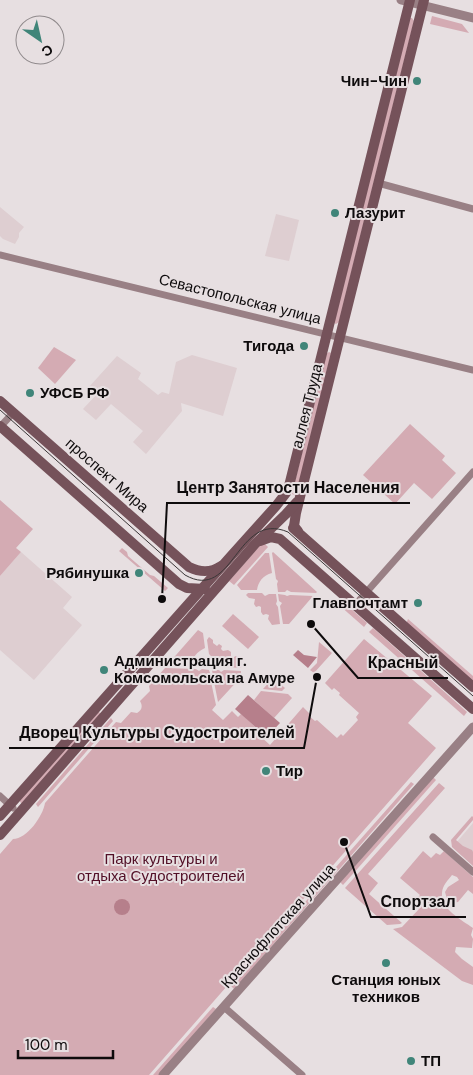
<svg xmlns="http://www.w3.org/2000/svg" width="473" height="1075" viewBox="0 0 473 1075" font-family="'DM Sans',sans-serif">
<rect width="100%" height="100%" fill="#e7dfe1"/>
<g fill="#deced1">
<polygon points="0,207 24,227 19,233 19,237 15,244 3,239 0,236"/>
<polygon points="276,214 299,220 289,261 265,256"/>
<polygon points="192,355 237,368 223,416 181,403 182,411 146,454 133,442 143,431 111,404 96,420 83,409 97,394 89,387 117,356 141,373 138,379 158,395 162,392 169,394 176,362"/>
<polygon points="21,552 72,597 63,608 82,625 34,680 0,650 0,576"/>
<polygon points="473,823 473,858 456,843"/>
</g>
<g fill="#d4abb3">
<polygon points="432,16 462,24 469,33 430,24"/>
<polygon points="410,18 412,18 414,21 339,322 336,324 334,323"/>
<polygon points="54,347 76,360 55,384 38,368"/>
<polygon points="329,352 331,353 296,496 292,494 326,354"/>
<polygon points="410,424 445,456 442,460 456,473 432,499 414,483 395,504 363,475"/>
<polygon points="0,500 33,529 16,548 21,552 0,576"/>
<polygon points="263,542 268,547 234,585 229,581"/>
<polygon points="122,548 127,552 128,556 150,575 154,576 168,588 165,591 119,551"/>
<polygon points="273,552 317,592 316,593 291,592 287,590 285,592 278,592 277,584 278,581 276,579 272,553"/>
<path d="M265,553H269L272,573C263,575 258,582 257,590H241L237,585Z"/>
<polygon points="248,593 262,593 265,596 269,594 276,594 277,601 276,604 278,607 280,624 272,625 268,619 269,615 266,614 263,615 261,612 261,607 259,606 256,607 254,604 255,599 249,598 246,595"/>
<polygon points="278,594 285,595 287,596 290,595 313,596 289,624 283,624 280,606 282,603 279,601"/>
<polygon points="342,601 367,623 364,627 339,605"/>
<polygon points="233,614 259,637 248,649 222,626"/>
<polygon points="408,619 473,676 473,684 406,624"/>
<polygon points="373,628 467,712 464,716 369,632"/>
<path d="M198,630L203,633L205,648C197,652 192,657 191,666L170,665L169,663Z"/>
<polygon points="209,637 213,640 213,643 217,646 219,644 222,646 221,649 223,651 228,650 231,652 231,657 234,657 236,656 242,660 241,668 225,667 223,665 219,667 212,667 210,660 212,657 209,654 207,640"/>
<path d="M364,639L432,696L408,723L436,748L149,1075H0V854L13,839C27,839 43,816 45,803L116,722L121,723L131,712L137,713C142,710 143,706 140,701L150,691L149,686L165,668L196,669L199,671L202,669L209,670L211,676L209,679L211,682L216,705L212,710L223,720L232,711L238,717L241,714L261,732L259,735L270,745L303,707L310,714L309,716L315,721L317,720L337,738L341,734L343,736L358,720L356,717L359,713L339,695L340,693L334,688L332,690L325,683Z"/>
<polygon points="319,642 332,653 314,673 310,670 317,663"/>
<polygon points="212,670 219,670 221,672 224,670 241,671 241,677 218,702 214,682 216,679 213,676"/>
<polygon points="273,678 285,688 282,691 263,689"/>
<polygon points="261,691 288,694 292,698 274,718 254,700"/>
<polygon points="98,711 101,714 23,803 21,803 19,800"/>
<polygon points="111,718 113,721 38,807 36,804"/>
<polygon points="433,777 436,780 343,885 340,882"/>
<polygon points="411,782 414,784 234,989 231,986"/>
<polygon points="439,783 445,788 368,874 378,883 369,894 402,923 400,924 387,925 345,888"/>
<polygon points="472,816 473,817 473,820 456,840 463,846 472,850 473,852 473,866 452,847 451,840"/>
<path d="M423,851L431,858L436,853L440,855L444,851L473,877V894L468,890L458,902L452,903L447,899L445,892L448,887L459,880L457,877L452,875C448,880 442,886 442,893C440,909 462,920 473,928L471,935L473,939L472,948L456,947L455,952L462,959L473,967V985L462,981L393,929L402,927L419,909L413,903L420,895L400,878Z"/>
<polygon points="213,1007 216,1009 159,1075 153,1075"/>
</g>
<g fill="#b67f8b">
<polygon points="298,650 304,655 317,657 308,668 293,655"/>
<polygon points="248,695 280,723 267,737 235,709"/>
<circle cx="122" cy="907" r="8"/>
</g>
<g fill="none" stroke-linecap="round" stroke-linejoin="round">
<g stroke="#998085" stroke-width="7">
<polyline points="378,183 473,209"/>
<polyline points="0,255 473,370"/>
<polyline points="0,427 13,413"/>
<polyline points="355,605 473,472"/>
<polyline points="0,796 13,808"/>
<polyline points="433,837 473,872"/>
<polyline points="224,1007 302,1075"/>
</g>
<g stroke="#998085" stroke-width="9">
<polyline points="401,0 473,18"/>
<polyline points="163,1075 473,727"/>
</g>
<g stroke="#75525a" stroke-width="10">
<path d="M0,401L189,567C199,572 211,573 221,566"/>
<polyline points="0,426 179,584 187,588 205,589"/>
<polyline points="293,528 473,687"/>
<polyline points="298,531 294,526 296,513 424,0"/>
<polyline points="260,541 271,537 280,539 473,709"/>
<polyline points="0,816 231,556 276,506 286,493 289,486 410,0"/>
<polyline points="0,835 255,544 286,514 297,502"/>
</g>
<path stroke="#3b3738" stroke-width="1" d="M0,410L185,575C234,603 236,510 288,532L473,696"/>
</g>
<g fill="#408579" stroke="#e7dfe1" stroke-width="2">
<circle cx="417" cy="81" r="5"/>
<circle cx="335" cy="213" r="5"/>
<circle cx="304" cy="346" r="5"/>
<circle cx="30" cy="393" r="5"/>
<circle cx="139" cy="573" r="5"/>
<circle cx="418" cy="603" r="5"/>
<circle cx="104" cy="670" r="5"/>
<circle cx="266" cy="771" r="5"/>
<circle cx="386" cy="963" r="5"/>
<circle cx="411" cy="1061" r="5"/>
</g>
<g text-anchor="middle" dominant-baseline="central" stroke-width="4" stroke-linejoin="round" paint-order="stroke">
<g font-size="15" font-weight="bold" fill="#0e0b0c" stroke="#e7dfe1" text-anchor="start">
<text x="407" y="81" text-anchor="end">Чин-Чин</text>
<text x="345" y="213">Лазурит</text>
<text x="294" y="346" text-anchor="end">Тигода</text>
<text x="40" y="393">УФСБ РФ</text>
<text x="129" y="573" text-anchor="end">Рябинушка</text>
<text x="408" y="603" text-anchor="end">Главпочтамт</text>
<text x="114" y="661">Администрация г.<tspan x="114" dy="17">Комсомольска на Амуре</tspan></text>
<text x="276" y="771">Тир</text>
<text x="386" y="980" text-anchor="middle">Станция юных<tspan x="386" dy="17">техников</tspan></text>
<text x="421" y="1061">ТП</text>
</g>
<g font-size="15" fill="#0e0b0c" stroke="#e7dfe1">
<text transform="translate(240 299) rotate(14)">Севастопольская улица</text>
<text transform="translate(307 406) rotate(-76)">аллея Труда</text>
<text transform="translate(107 475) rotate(41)">проспект Мира</text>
<text transform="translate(278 926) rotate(-48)">Краснофлотская улица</text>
</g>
<g font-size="15" fill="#520f26" stroke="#e7dfe1">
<text x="161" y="859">Парк культуры и<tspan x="161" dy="17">отдыха Судостроителей</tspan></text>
</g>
</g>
<path fill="none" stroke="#0e0b0c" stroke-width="2" d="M162 599L167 503H410M311 624L358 678H448M317 677L304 748H9M344 842L371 917H466"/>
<g fill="#0e0b0c" stroke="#e7dfe1" stroke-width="2">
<circle cx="162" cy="599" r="5"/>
<circle cx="311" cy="624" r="5"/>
<circle cx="317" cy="677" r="5"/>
<circle cx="344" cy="842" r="5"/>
</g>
<g font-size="16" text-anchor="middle" font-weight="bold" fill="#0e0b0c" stroke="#e7dfe1" stroke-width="4" stroke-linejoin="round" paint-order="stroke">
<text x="288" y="493">Центр Занятости Населения</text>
<text x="403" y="668">Красный</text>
<text x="157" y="738">Дворец Культуры Судостроителей</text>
<text x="418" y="907">Спортзал</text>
</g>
<g transform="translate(40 40) rotate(146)"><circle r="24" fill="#e7dfe1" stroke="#908a8c"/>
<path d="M0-4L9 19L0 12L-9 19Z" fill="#408579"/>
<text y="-8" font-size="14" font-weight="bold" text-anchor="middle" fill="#0e0b0c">С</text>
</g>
<path d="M18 1050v8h95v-8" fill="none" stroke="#0e0b0c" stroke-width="2.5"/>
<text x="25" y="1050" font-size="15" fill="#0e0b0c" stroke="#e7dfe1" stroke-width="4" paint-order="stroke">100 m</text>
</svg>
